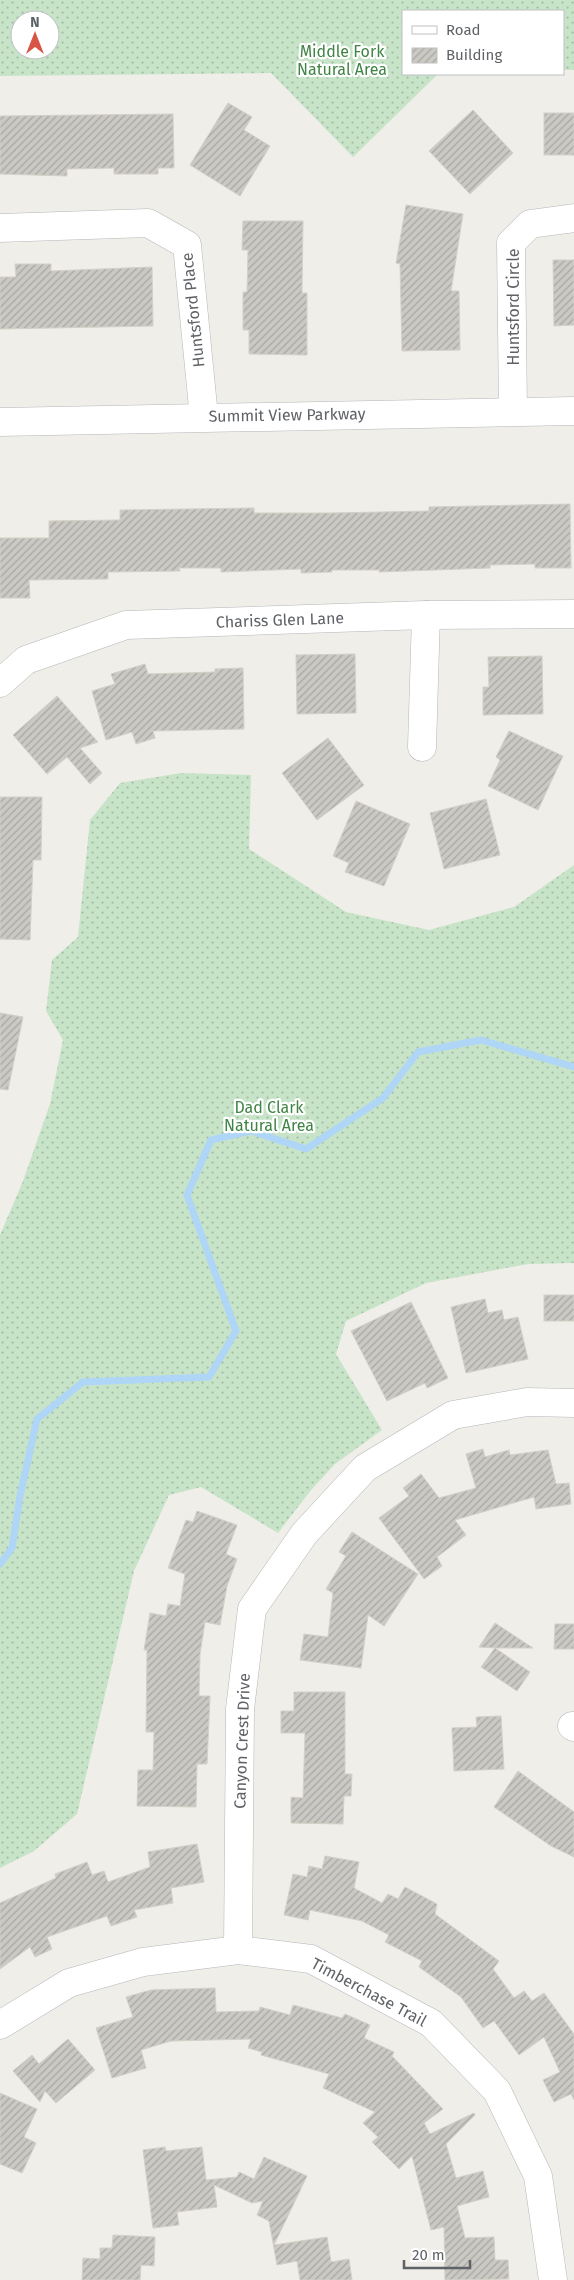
<svg xmlns="http://www.w3.org/2000/svg" width="574" height="2280" viewBox="0 0 574 2280" font-family="'Fira Sans',sans-serif">
<defs>
<pattern id="grass-dots" width="8" height="8" patternUnits="userSpaceOnUse" patternTransform="scale(1.25)"><rect width="8" height="8" fill="#c7e4c8"/><path d="M2 2h.1M6 6h.1" fill="none" stroke="#a5bca6" stroke-width="1.8" stroke-linecap="round"/></pattern>
<pattern id="building-hatch" width="6" height="6" patternUnits="userSpaceOnUse" patternTransform="scale(1.25)"><rect width="6" height="6" fill="#cbc9c4"/><path d="M-1 1l2-2M0 6l6-6M5 7l2-2" fill="none" stroke="#a8a7a3"/></pattern>
</defs>
<rect width="100%" height="100%" fill="#efeee8"/>
<g fill="url(#grass-dots)" fill-rule="evenodd">
<path d="M0,0H574V70H563V11H403V74H438L353,157L271,73L0,76ZM20,20H50V50H20Z"/>
<polygon points="181,773 251,775 249,849 346,912 429,930 514,907 574,865 574,1263 528,1264 426,1283 346,1321 336,1354 382,1430 335,1464 311,1490 278,1533 201,1487 169,1495 134,1571 77,1814 34,1851 0,1868 0,1235 23,1181 50,1104 63,1040 46,1011 52,960 78,937 90,820 120,783"/>
</g>
<g fill="none" stroke-linecap="round" stroke-linejoin="round">
<polyline stroke="#b0d6f7" stroke-width="7" points="0,1564 12,1548 20,1496 37,1419 83,1382 209,1377 236,1331 187,1195 211,1140 251,1131 306,1149 383,1098 418,1052 481,1040 574,1067"/>
</g>
<g fill="url(#building-hatch)" stroke="#d4d0c6">
<polygon points="228,103 252,117 244,130 270,146 240,196 190,165"/>
<polygon points="473,110 513,153 470,194 429,151"/>
<rect x="544" y="113" width="30" height="42"/>
<polygon points="173,114 174,168 158,168 158,174 114,174 114,168 67,169 67,176 0,174 0,116"/>
<polygon points="406,205 463,214 451,291 459,291 460,350 402,351 400,264 396,263"/>
<polygon points="243,221 303,221 302,293 307,293 307,355 249,354 249,330 243,330 243,292 247,292 248,250 242,250"/>
<polygon points="553,260 574,260 574,325 554,326"/>
<polygon points="15,264 51,264 51,271 152,267 153,326 0,329 0,277 16,277"/>
<polygon points="570,504 571,568 535,568 535,564 490,565 490,568 379,572 379,570 332,570 332,572 301,573 301,569 221,572 221,568 179,568 180,571 108,572 108,579 29,580 30,598 0,598 0,538 49,538 49,521 120,520 120,510 254,508 254,513 331,513 429,511 429,507"/>
<polygon points="355,654 356,713 297,714 296,655"/>
<polygon points="542,656 543,714 483,715 483,687 489,687 488,657"/>
<polygon points="145,664 148,674 215,672 215,669 243,668 244,729 153,731 155,738 136,744 132,732 106,740 92,691 115,684 111,674"/>
<polygon points="57,696 98,742 80,748 102,773 90,784 67,757 47,774 13,735"/>
<polygon points="509,731 563,756 538,810 488,786 500,760 496,757"/>
<polygon points="328,738 364,785 317,820 282,773"/>
<polygon points="0,797 42,797 41,860 33,860 30,940 0,939"/>
<polygon points="486,799 500,855 444,869 430,813"/>
<polygon points="356,801 410,824 384,886 345,872 349,863 333,856"/>
<polygon points="0,1013 23,1017 8,1090 0,1089"/>
<rect x="544" y="1295" width="30" height="26"/>
<polygon points="485,1299 488,1313 502,1310 504,1320 518,1317 528,1359 466,1373 451,1307"/>
<polygon points="411,1302 448,1378 427,1388 425,1383 387,1401 351,1331"/>
<polygon points="483,1449 485,1457 509,1450 510,1455 548,1450 556,1484 569,1483 571,1504 536,1509 534,1497 455,1520 466,1535 437,1557 442,1566 424,1579 379,1518 409,1496 403,1488 421,1474 439,1498 476,1488 466,1454"/>
<polygon points="197,1511 237,1525 226,1554 237,1559 227,1586 220,1625 205,1622 200,1654 199,1696 210,1696 207,1764 197,1764 196,1807 137,1806 138,1770 153,1770 154,1732 146,1732 147,1650 144,1650 150,1613 166,1616 168,1604 180,1606 185,1574 168,1568 186,1520 193,1522"/>
<polygon points="352,1532 418,1574 384,1626 368,1615 361,1668 300,1660 304,1634 328,1637 333,1593 326,1589 346,1556 339,1552"/>
<polygon points="495,1623 533,1648 495,1648 530,1672 517,1691 481,1667 495,1648 479,1647"/>
<polygon points="555,1624 574,1624 574,1649 554,1649"/>
<polygon points="294,1692 345,1692 345,1774 352,1774 351,1796 344,1796 343,1824 291,1823 291,1797 303,1798 305,1733 281,1733 281,1711 294,1711"/>
<polygon points="501,1716 504,1769 454,1771 452,1728 477,1727 476,1717"/>
<polygon points="518,1771 574,1812 574,1857 551,1846 494,1807"/>
<polygon points="197,1844 204,1882 171,1888 173,1903 134,1910 137,1917 111,1926 107,1916 47,1937 52,1949 35,1957 30,1947 0,1969 0,1903 56,1878 55,1874 87,1862 92,1875 104,1871 108,1882 150,1867 148,1852"/>
<polygon points="325,1856 359,1862 354,1888 382,1903 388,1894 398,1899 405,1887 437,1904 435,1914 499,1961 493,1969 514,1998 524,1991 532,2001 544,1993 574,2034 574,2100 571,2094 554,2102 543,2080 560,2072 544,2037 519,2055 494,2021 483,2028 461,1997 419,1967 422,1961 385,1942 389,1935 362,1921 310,1910 308,1920 284,1915 293,1874 307,1877 309,1866 322,1869"/>
<polygon points="215,1988 216,2012 259,2011 260,2007 290,2015 293,2005 342,2018 345,2014 370,2025 364,2038 394,2052 392,2056 443,2109 424,2123 430,2134 474,2113 475,2115 446,2144 456,2178 483,2171 489,2197 457,2206 465,2238 494,2237 495,2260 508,2260 509,2279 445,2280 444,2227 431,2230 412,2156 399,2169 372,2142 378,2137 363,2123 375,2112 323,2088 329,2074 261,2055 262,2052 248,2048 251,2039 171,2041 141,2050 146,2068 112,2078 96,2028 133,2017 126,1997 151,1990"/>
<polygon points="68,2039 95,2070 56,2103 45,2091 40,2102 13,2071 32,2055 39,2064"/>
<polygon points="0,2093 37,2109 24,2137 36,2143 22,2173 0,2164"/>
<polygon points="165,2147 166,2151 202,2147 206,2180 237,2177 239,2172 254,2179 264,2157 307,2176 274,2245 327,2237 331,2262 349,2259 352,2280 300,2280 297,2261 277,2265 269,2221 257,2215 263,2201 252,2203 214,2185 217,2207 177,2212 179,2225 153,2228 143,2150"/>
<polygon points="113,2235 155,2237 154,2266 141,2265 140,2280 82,2280 83,2258 100,2259 100,2248 112,2248"/>
</g>
<g fill="none" stroke-linecap="round" stroke-linejoin="round">
<defs>
<g id="minor">
<polyline points="0,228 148,223 187,245 204,417"/>
<polyline points="513,411 511,243 530,224 574,218"/>
<polyline points="0,422 574,411"/>
<polyline points="0,683 26,660 126,625 426,615 574,614"/>
<polyline points="422,747 426,615"/>
<polyline points="572,1726 574,1727"/>
<polyline points="238,1950 240,1709 252,1609 304,1534 365,1468 453,1415 527,1402 574,1403"/>
<polyline points="0,2025 69,1983 143,1962 238,1950 311,1959 431,2023 497,2091 538,2176 553,2280"/>
</g>
</defs>
<use href="#minor" stroke="#b4b7ba" stroke-width="29"/>
<use href="#minor" stroke="#fff" stroke-width="28"/>
</g>
<g text-anchor="middle" dominant-baseline="central" stroke-width="4.5" stroke-linejoin="round" paint-order="stroke">
<g font-size="16" fill="#408445" stroke="#fff">
<text x="342" y="51">Middle Fork<tspan x="342" dy="18">Natural Area</tspan></text>
<text x="269" y="1107">Dad Clark<tspan x="269" dy="18">Natural Area</tspan></text>
</g>
<g font-size="16" fill="#5f6266" stroke="#fff">
<text transform="translate(513 307) rotate(-90)">Huntsford Circle</text>
<text transform="translate(193 310) rotate(-96)">Huntsford Place</text>
<text transform="translate(287 415) rotate(-1)">Summit View Parkway</text>
<text transform="translate(280 620) rotate(-2)">Chariss Glen Lane</text>
<text transform="translate(242 1741) rotate(-88)">Canyon Crest Drive</text>
<text transform="translate(369 1992) rotate(28)">Timberchase Trail</text>
</g>
</g>
<rect x="402" y="10" width="162" height="65" fill="#ffffff" stroke="#bfc0c2"/>
<rect x="412" y="26" width="25" height="8" fill="#ffffff" stroke="#bfc0c2"/>
<text x="446" y="35" font-size="15" fill="#5f6266">Road</text>
<rect x="412" y="48" width="25" height="15" fill="url(#building-hatch)" stroke="#bfc0c2"/>
<text x="446" y="60" font-size="15" fill="#5f6266">Building</text>
<g transform="translate(35 35)"><circle r="24" fill="#ffffff" stroke="#bfc0c2"/>
<path d="M0-4L9 19L0 12L-9 19Z" fill="#d85545"/>
<text y="-8" font-size="14" font-weight="bold" text-anchor="middle" fill="#5f6266">N</text>
</g>
<path d="M404 2260v8h66v-8" fill="none" stroke="#5f6266" stroke-width="2.5"/>
<text x="412" y="2260" font-size="15" fill="#5f6266" stroke="#ffffff" stroke-width="4" paint-order="stroke">20 m</text>
</svg>
